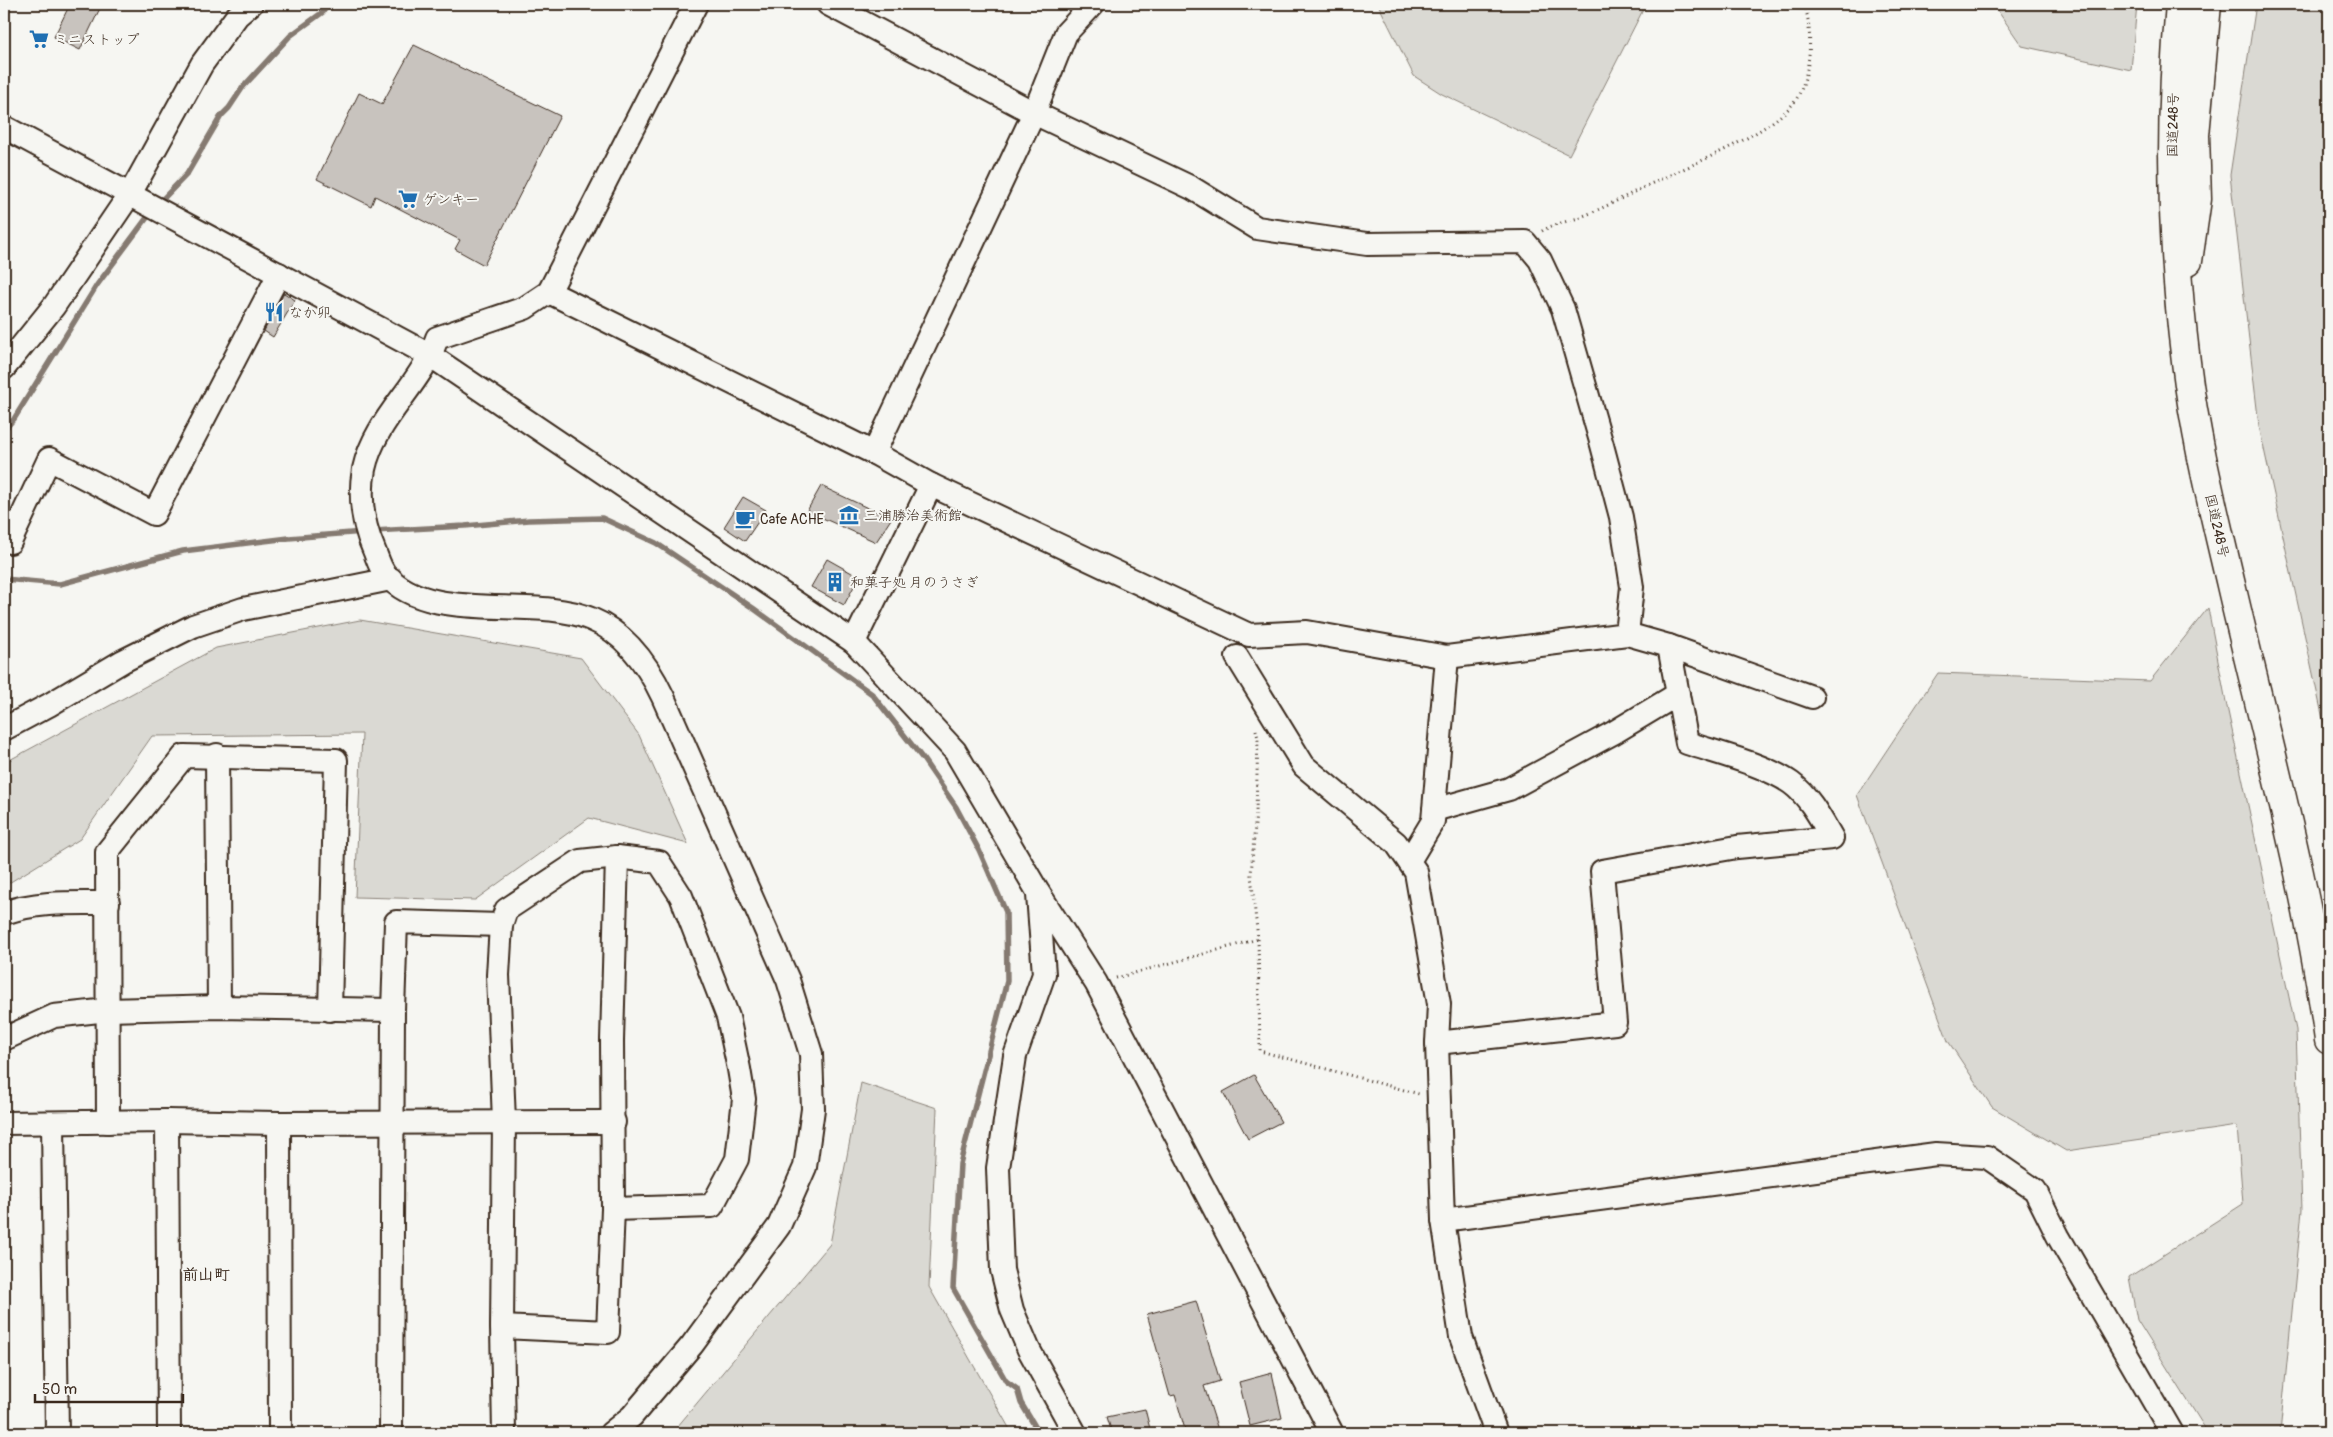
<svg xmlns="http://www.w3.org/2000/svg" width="2333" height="1437" viewBox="0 0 2333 1437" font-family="Pangolin,'Klee One',sans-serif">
<rect width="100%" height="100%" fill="#f6f6f2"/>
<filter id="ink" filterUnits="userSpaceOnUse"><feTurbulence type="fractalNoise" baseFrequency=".02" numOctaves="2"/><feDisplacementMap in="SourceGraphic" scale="10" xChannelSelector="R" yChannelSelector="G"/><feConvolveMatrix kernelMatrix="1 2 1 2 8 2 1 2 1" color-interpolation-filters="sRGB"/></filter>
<g filter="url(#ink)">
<g fill="#dad9d3" stroke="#8a8278">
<polygon points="1378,4 1646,4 1569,155 1442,94 1414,76"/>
<polygon points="1993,4 2137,4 2131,70 2022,46"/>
<polygon points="2256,4 2329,4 2329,747 2259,426 2230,175"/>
<polygon points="2208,608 2226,702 2296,1030 2302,1210 2280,1433 2208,1433 2137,1320 2129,1277 2243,1204 2237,1126 2066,1151 1992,1107 1948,1041 1857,795 1938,673 2150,681"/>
<polygon points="360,620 581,658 639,735 688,844 589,818 475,900 355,897 362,734 152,736 80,839 4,886 4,763 216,648"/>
<polygon points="861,1083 937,1108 929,1287 1012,1433 672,1433 830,1244"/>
</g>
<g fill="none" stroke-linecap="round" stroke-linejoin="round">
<g stroke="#857a71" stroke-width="5.5">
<polyline points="158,204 187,174 221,116 229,108 243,87 290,36 323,12 328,4"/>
<polyline points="4,430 14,419 97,285 152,211"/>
<polyline points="373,531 465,526 529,520 602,518 656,543 753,608 872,694 923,759 956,807 979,850 1006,912 1007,981 960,1164 953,1288 1006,1381 1017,1389 1021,1403 1039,1433"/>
<polyline points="4,579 60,584 183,551 289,538 364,532"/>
</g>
</g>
<g fill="#c8c3be" stroke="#3b2a1e">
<polygon points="70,4 102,4 80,50 54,37"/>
<polygon points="414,45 560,116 484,265 455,249 460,240 375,196 371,206 317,179 359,93 382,104"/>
<polygon points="284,293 295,300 273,337 264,331"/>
<polygon points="821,486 891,519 876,542 807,511"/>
<polygon points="743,497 766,510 745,541 724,527"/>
<polygon points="827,559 859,577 844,605 811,587"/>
<polygon points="1254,1075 1281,1122 1248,1139 1223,1092"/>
<polygon points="1196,1301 1220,1381 1204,1386 1219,1433 1186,1433 1175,1395 1170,1396 1147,1314"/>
<polygon points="1272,1373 1282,1418 1250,1426 1239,1382"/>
<polygon points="1145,1409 1151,1433 1112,1433 1107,1417"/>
</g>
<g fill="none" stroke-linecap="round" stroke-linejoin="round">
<defs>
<g id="minor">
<polyline points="828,4 1034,113 1192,188 1257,228 1367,244 1525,242 1540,260 1563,309 1602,445 1621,517 1632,587 1627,634"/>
<polyline points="4,127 431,356 854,642 955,751 1038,892 1096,983 1332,1433"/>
<path d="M549,292L874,453L931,485L1249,635L1307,632L1447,657L1627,634L1669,646L1687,743C1717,753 1766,765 1791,783C1809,796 1821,819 1832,838L1737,847L1602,871L1615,1023L1437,1043"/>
<polyline points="4,368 54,306 130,194 202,64 237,16 251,4"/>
<polyline points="874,453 1034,113 1066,33 1093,4"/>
<polyline points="10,542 49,459 154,514 279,274"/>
<polyline points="854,642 931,485"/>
<polyline points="1669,646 1812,697"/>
<polyline points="1237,657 1304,766 1396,843 1416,872 1439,1004 1437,1043 1443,1220 1461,1337 1496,1433"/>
<polyline points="4,729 49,705 123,661 193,626 243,609 391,579"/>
<polyline points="217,755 219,1007"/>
<polyline points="1434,810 1509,789 1613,733 1678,694"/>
<polyline points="1409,861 1433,821 1447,657"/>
<polyline points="1038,895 1044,974 1015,1056 998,1168 1002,1270 1012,1310 1029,1350 1075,1433"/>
<path d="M4,913C37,901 72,903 108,903"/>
<polyline points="4,1039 54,1016 108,1010 219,1007 393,1010"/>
<polyline points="167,1121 169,1433"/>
<polyline points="108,1122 107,852 184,756 336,760 330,1010"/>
<polyline points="4,1123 167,1121 279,1123 614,1122"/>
<polyline points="53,1123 57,1433"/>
<polyline points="279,1123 280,1433"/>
<polyline points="1443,1220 1936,1154 1987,1157 2035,1190 2058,1236 2172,1433"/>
<polyline points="502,1327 608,1332 613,1209 612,1041 617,857"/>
<polyline points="391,1433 393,1010 396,922 501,925"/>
<polyline points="504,1433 502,1327 504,1121 498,975 501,925 506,910 580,861 617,857 659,862 681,896 728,1017 739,1069 744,1099 737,1159 712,1206 613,1209"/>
<path d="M611,1433L632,1416L692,1345L779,1226L805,1167L813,1109L811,1054L788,980L663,697C648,665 625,633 591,619C532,594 431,626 385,574C380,568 377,557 374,550C363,525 359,496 364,469C375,418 421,386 437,338L525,308L549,292L696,4"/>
</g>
<g id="highway">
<path d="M2180,4C2169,124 2171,243 2186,362C2195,437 2214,512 2231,585C2266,736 2308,886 2329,1040"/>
<polyline points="2188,261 2197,199 2195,135 2207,4"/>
</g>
</defs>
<use href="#minor" stroke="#3b2a1e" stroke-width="26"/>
<use href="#highway" stroke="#3b2a1e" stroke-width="31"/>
<g stroke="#3b2a1e" stroke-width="3" stroke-dasharray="1 4" stroke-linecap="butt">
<path d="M1542,231C1553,224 1566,222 1578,218C1605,208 1631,193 1657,181C1695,163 1764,136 1792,105C1811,83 1814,31 1804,4"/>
<polyline points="1256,730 1258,738 1256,812 1251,875 1258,939 1260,1051 1419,1094"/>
<polyline points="1116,978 1258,939"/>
</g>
<use href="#minor" stroke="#f6f6f2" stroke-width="22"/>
<use href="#highway" stroke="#f6f6f2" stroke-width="28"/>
</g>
</g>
<defs>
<symbol id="supermarket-bare" viewBox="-9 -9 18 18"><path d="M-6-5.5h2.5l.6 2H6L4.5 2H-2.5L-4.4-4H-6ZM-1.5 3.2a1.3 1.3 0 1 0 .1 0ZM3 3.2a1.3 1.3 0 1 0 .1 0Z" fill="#1f6fb2" stroke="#f6f6f2" stroke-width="2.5" paint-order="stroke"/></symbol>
<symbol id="restaurant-bare" viewBox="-9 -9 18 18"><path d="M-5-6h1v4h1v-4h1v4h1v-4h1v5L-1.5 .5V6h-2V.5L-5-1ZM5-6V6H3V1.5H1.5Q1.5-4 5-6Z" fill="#1f6fb2" stroke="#f6f6f2" stroke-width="2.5" paint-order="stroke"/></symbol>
<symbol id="museum-bare" viewBox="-9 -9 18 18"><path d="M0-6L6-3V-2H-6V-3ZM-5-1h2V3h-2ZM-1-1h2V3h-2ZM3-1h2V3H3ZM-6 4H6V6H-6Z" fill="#1f6fb2" stroke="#f6f6f2" stroke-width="2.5" paint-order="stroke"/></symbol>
<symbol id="cafe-bare" viewBox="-9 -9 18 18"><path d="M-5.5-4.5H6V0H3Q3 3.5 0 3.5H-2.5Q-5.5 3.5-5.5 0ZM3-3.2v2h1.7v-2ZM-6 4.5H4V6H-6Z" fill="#1f6fb2" stroke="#f6f6f2" stroke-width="2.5" paint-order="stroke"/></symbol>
<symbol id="building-bare" viewBox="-9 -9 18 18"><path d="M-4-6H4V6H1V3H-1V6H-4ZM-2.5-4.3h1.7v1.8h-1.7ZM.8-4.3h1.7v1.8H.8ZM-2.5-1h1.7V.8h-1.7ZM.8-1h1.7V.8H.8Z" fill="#1f6fb2" stroke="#f6f6f2" stroke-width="2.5" paint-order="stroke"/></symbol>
</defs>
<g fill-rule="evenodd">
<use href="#supermarket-bare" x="25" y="25" width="28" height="28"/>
<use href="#supermarket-bare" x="394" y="185" width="28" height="28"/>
<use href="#restaurant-bare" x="260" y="298" width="28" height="28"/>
<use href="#museum-bare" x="835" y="501" width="28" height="28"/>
<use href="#cafe-bare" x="731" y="505" width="28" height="28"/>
<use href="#building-bare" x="821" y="568" width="28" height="28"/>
</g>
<g text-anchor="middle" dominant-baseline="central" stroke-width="4" stroke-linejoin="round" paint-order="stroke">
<g font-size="14" fill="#3b2a1e" stroke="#f6f6f2" text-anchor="start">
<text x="54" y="39">ミニストップ</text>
<text x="423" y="199">ゲンキー</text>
<text x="289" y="312">なか卯</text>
<text x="864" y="515">三浦勝治美術館</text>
<text x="760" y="519">Cafe ACHE</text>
<text x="850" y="582">和菓子処 月のうさぎ</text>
</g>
<g font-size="14" fill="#3b2a1e" stroke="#f6f6f2">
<text transform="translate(2173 125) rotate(-89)">国道248号</text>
<text transform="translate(2217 526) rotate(77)">国道248号</text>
</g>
<g font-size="16" font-weight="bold" fill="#3b2a1e" stroke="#f6f6f2">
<text x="206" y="1275">前山町</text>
</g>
</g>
<rect width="2333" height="1437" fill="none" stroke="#f6f6f2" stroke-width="20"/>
<rect x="10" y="10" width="2313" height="1417" fill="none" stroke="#3b2a1e" stroke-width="2" filter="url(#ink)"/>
<path d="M35 1394v8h148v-8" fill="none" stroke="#3b2a1e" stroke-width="2.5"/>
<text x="42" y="1394" font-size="15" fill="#3b2a1e" stroke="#f6f6f2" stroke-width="4" paint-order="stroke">50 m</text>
</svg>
